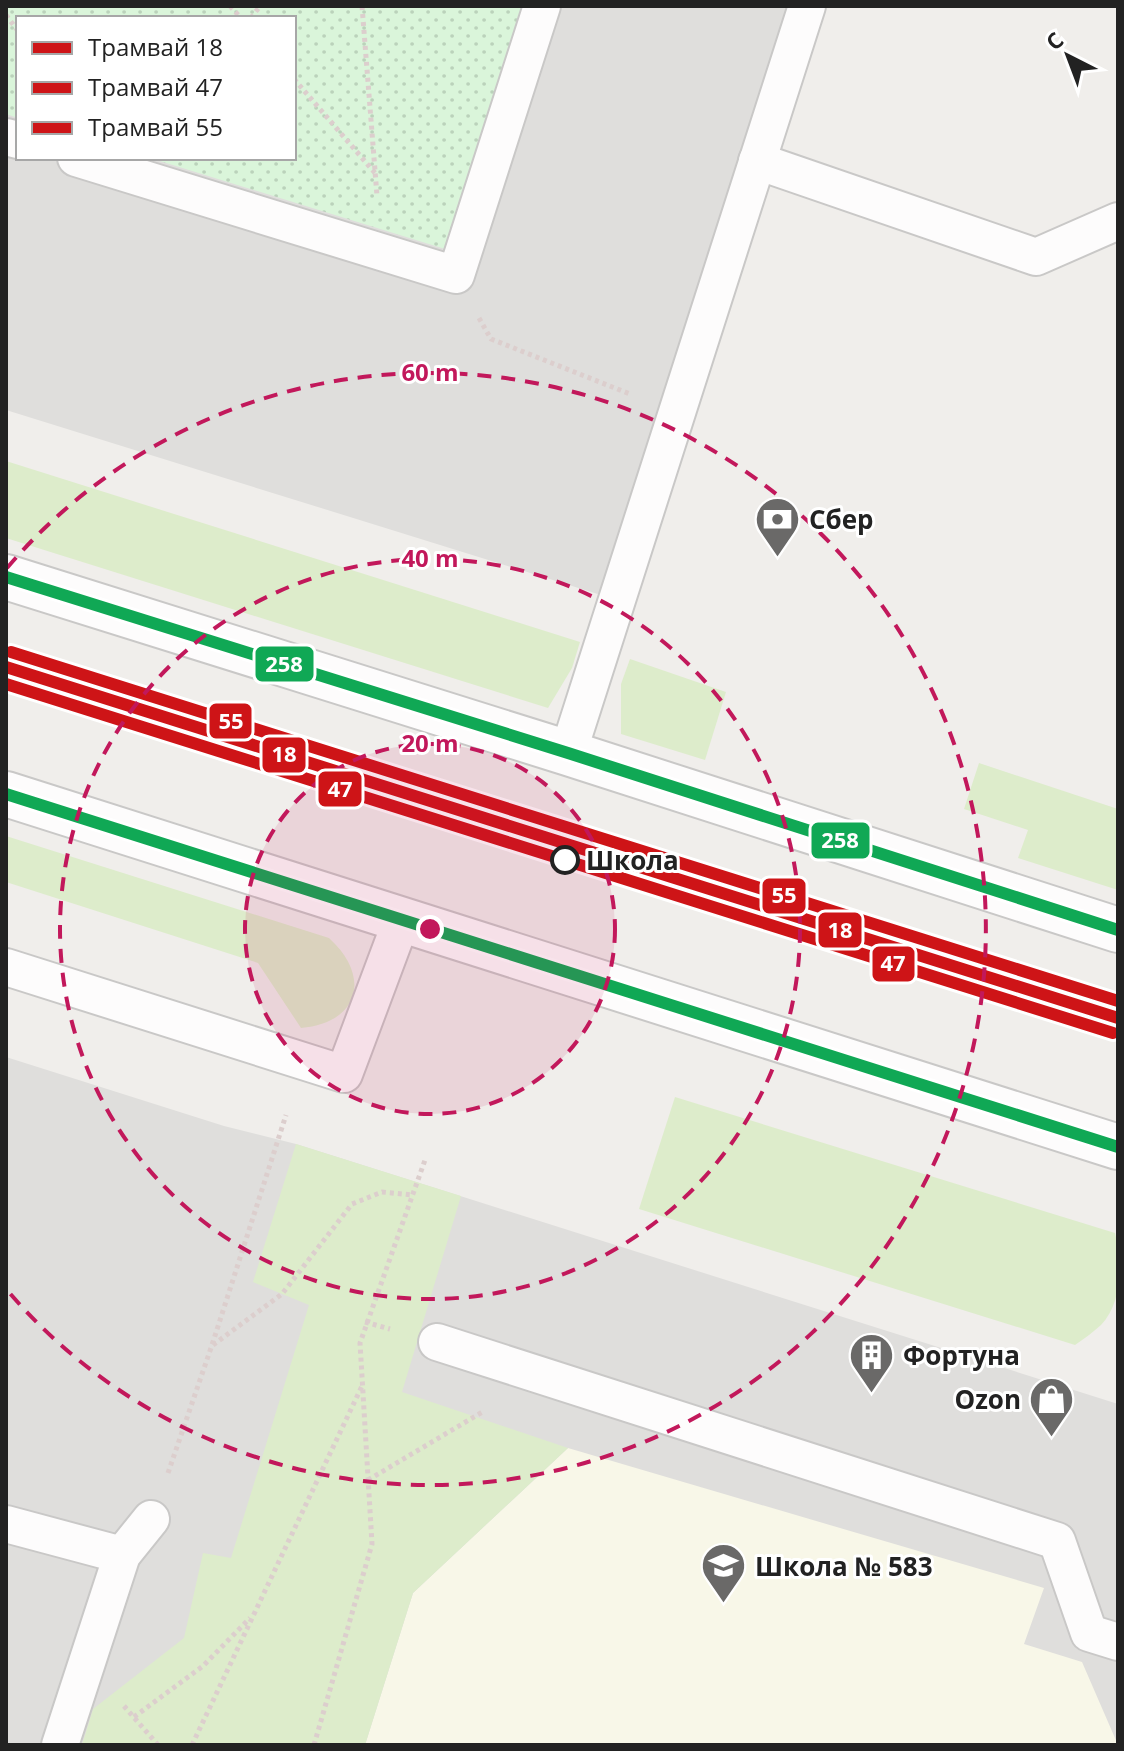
<svg xmlns="http://www.w3.org/2000/svg" width="1124" height="1751" viewBox="0 0 1124 1751" font-family="'Open Sans',sans-serif">
<defs>
<pattern id="park-dots" width="8" height="8" patternUnits="userSpaceOnUse" patternTransform="scale(2)"><rect width="8" height="8" fill="#daf5da"/><path d="M2 2h.1M6 6h.1" fill="none" stroke="#bbd2bb" stroke-width="1.8" stroke-linecap="round"/></pattern>
</defs>
<rect width="100%" height="100%" fill="#f0eeeb"/>
<g fill="#dfdedc" fill-rule="evenodd">
<path d="M6,6H825L633,605L6,410ZM18,18H294V158H18Z"/>
<polygon points="6,1057 224,1126 296,1144 1118,1404 1118,1745 6,1745"/>
</g>
<polygon fill="#f8f7e8" points="568,1448 1044,1588 1024,1644 1082,1662 1118,1745 365,1745 413,1593"/>
<g fill="#ddeccb">
<polygon points="6,461 580,642 572,668 548,708 6,538"/>
<polygon points="630,659 726,692 705,760 621,734 621,684"/>
<polygon points="979,763 1118,809 1118,890 1018,858 1028,830 964,809"/>
<path d="M6,836L329,938C372,977 359,1023 301,1028L258,963L6,882Z"/>
<path d="M675,1097L1115,1233C1122,1262 1123,1302 1101,1325C1093,1332 1084,1339 1075,1345L639,1209Z"/>
<polygon points="296,1144 461,1196 402,1392 568,1448 413,1593 365,1745 82,1745 93,1709 184,1638 203,1553 231,1558 309,1305 253,1282"/>
</g>
<polygon fill="url(#park-dots)" points="6,6 523,6 445,249 150,158 294,158 294,18 18,18 18,118 6,114"/>
<g fill="none" stroke-linecap="round" stroke-linejoin="round">
<defs>
<g id="service">
<polyline points="6,137 18,140"/>
<polyline points="76,158 456,275 542,6"/>
<polyline points="757,161 1036,257 1118,221"/>
<polyline points="568,753 807,6"/>
<polyline points="6,967 344,1074 402,919"/>
<polyline points="437,1342 1057,1541 1089,1633 1118,1642"/>
<polyline points="6,1524 122,1555"/>
<polyline points="60,1745 122,1555 151,1519"/>
</g>
<g id="tertiary">
<polyline points="6,577 568,753 1118,930"/>
<polyline points="6,794 1118,1147"/>
</g>
</defs>
<use href="#service" stroke="#c9c8c7" stroke-width="40"/>
<use href="#tertiary" stroke="#c9c8c7" stroke-width="48"/>
<g stroke="#dccecd" stroke-width="5" stroke-dasharray="4 4" stroke-linecap="butt">
<polyline points="230,6 241,18"/>
<polyline points="362,6 377,196"/>
<polyline points="6,15 18,31"/>
<polyline points="251,18 260,6"/>
<polyline points="294,79 375,173"/>
<polyline points="479,318 491,339 630,394"/>
<polyline points="365,1322 390,1329"/>
<polyline points="213,1345 282,1294 352,1204 382,1192 413,1195"/>
<polyline points="168,1473 212,1345 286,1115"/>
<polyline points="368,1480 484,1411"/>
<polyline points="124,1706 158,1745"/>
<polyline points="134,1717 203,1666 250,1618"/>
<polyline points="192,1745 362,1386"/>
<polyline points="314,1745 372,1544 360,1343 425,1160"/>
</g>
<use href="#service" stroke="#fdfcfc" stroke-width="36"/>
<use href="#tertiary" stroke="#fdfcfc" stroke-width="44"/>
<defs>
<g id="bus-1">
<polyline points="6,577 568,753 1118,930"/>
<polyline points="6,794 1118,1147"/>
</g>
</defs>
<use href="#bus-1" stroke="#fff" stroke-width="18"/>
<use href="#bus-1" stroke="#10a855" stroke-width="12"/>
<defs>
<polyline id="tram-1" points="6,667 1118,1018"/>
<polyline id="tram-2" points="6,684 1113,1033"/>
<polyline id="tram-3" points="11,652 1118,1001"/>
</defs>
<use href="#tram-1" stroke="#fff" stroke-width="18"/>
<use href="#tram-2" stroke="#fff" stroke-width="18"/>
<use href="#tram-3" stroke="#fff" stroke-width="18"/>
<use href="#tram-1" stroke="#ce1417" stroke-width="12"/>
<use href="#tram-2" stroke="#ce1417" stroke-width="12"/>
<use href="#tram-3" stroke="#ce1417" stroke-width="12"/>
</g>
<circle cx="430" cy="929" r="185" fill="#c2185b" fill-opacity=".12"/>
<g fill="none" stroke="#c2185b" stroke-width="4" stroke-dasharray="14 10">
<circle cx="430" cy="929" r="185"/>
<circle cx="430" cy="929" r="370"/>
<path d="M7 568A556 556 0 1 1 7 1290"/>
</g>
<defs>
<symbol id="bank-pin" viewBox="-11 -11 22 30"><path d="M0 17L-7.5 6A9.5 9.5 0 1 1 7.5 6Z" fill="#6a6968" stroke="#fff"/><path d="M-6-4H6V4H-6ZM0-2.3a2.3 2.3 0 1 0 0 4.6a2.3 2.3 0 1 0 0-4.6Z" fill="#fff"/></symbol>
<symbol id="building-pin" viewBox="-11 -11 22 30"><path d="M0 17L-7.5 6A9.5 9.5 0 1 1 7.5 6Z" fill="#6a6968" stroke="#fff"/><path d="M-4-6H4V6H1V3H-1V6H-4ZM-2.5-4.3h1.7v1.8h-1.7ZM.8-4.3h1.7v1.8H.8ZM-2.5-1h1.7V.8h-1.7ZM.8-1h1.7V.8H.8Z" fill="#fff"/></symbol>
<symbol id="shop-pin" viewBox="-11 -11 22 30"><path d="M0 17L-7.5 6A9.5 9.5 0 1 1 7.5 6Z" fill="#6a6968" stroke="#fff"/><path d="M-5-2.5h2.3a2.7 3.5 0 0 1 5.4 0H5L5.5 6h-11ZM-1.5-2.5h3a1.5 2.3 0 0 0-3 0Z" fill="#fff"/></symbol>
<symbol id="school-pin" viewBox="-11 -11 22 30"><path d="M0 17L-7.5 6A9.5 9.5 0 1 1 7.5 6Z" fill="#6a6968" stroke="#fff"/><path d="M0-5L7-2L0 1L-7-2ZM-4 1L0 2.5L4 1V4Q0 6-4 4Z" fill="#fff"/></symbol>
</defs>
<g fill-rule="evenodd">
<use href="#bank-pin" x="752" y="494" width="51" height="69"/>
<use href="#building-pin" x="846" y="1330" width="51" height="69"/>
<use href="#shop-pin" x="1026" y="1374" width="51" height="69"/>
<use href="#school-pin" x="698" y="1540" width="51" height="69"/>
</g>
<circle fill="#fff" stroke="#222" stroke-width="4" cx="565" cy="860" r="13"/>
<g text-anchor="middle" dominant-baseline="central" stroke-width="6" stroke-linejoin="round" paint-order="stroke">
<g font-size="26" font-weight="bold" fill="#222" stroke="#fff" text-anchor="start">
<text x="809" y="519">Сбер</text>
<text x="903" y="1355">Фортуна</text>
<text x="1021" y="1399" text-anchor="end">Ozon</text>
<text x="755" y="1566">Школа № 583</text>
</g>
<g font-size="26" font-weight="bold" fill="#222" stroke="#fff" text-anchor="start">
<text x="586" y="860">Школа</text>
</g>
</g>
<circle cx="430" cy="929" r="12" fill="#c2185b" stroke="#fff" stroke-width="4"/>
<g font-size="24" text-anchor="middle" font-weight="bold" fill="#c2185b" stroke="#fff" stroke-width="6" stroke-linejoin="round" paint-order="stroke">
<text x="430" y="381">60 m</text>
<text x="430" y="567">40 m</text>
<text x="430" y="752">20 m</text>
</g>
<g stroke="#fff" stroke-width="3">
<rect x="254" y="645" width="61" height="38" rx="8" fill="#10a855"/>
<rect x="208" y="702" width="45" height="38" rx="8" fill="#ce1417"/>
<rect x="261" y="736" width="46" height="38" rx="8" fill="#ce1417"/>
<rect x="317" y="770" width="46" height="38" rx="8" fill="#ce1417"/>
<rect x="810" y="821" width="61" height="39" rx="8" fill="#10a855"/>
<rect x="761" y="877" width="46" height="38" rx="8" fill="#ce1417"/>
<rect x="817" y="911" width="46" height="38" rx="8" fill="#ce1417"/>
<rect x="871" y="945" width="45" height="38" rx="8" fill="#ce1417"/>
</g>
<g font-size="22" text-anchor="middle" font-weight="bold" fill="#fff">
<text x="284" y="672">258</text>
<text x="231" y="729">55</text>
<text x="284" y="762">18</text>
<text x="340" y="797">47</text>
<text x="840" y="848">258</text>
<text x="784" y="903">55</text>
<text x="840" y="938">18</text>
<text x="893" y="971">47</text>
</g>
<rect width="1124" height="1751" fill="none" stroke="#222222" stroke-width="16"/>
<rect x="16" y="16" width="280" height="144" fill="#ffffff" stroke="#a7a7a7" stroke-width="2"/>
<rect x="32" y="42" width="40" height="12" fill="#ce1417" stroke="#a7a7a7" stroke-width="2"/>
<text x="88" y="56" font-size="24" fill="#222222">Трамвай 18</text>
<rect x="32" y="82" width="40" height="12" fill="#ce1417" stroke="#a7a7a7" stroke-width="2"/>
<text x="88" y="96" font-size="24" fill="#222222">Трамвай 47</text>
<rect x="32" y="122" width="40" height="12" fill="#ce1417" stroke="#a7a7a7" stroke-width="2"/>
<text x="88" y="136" font-size="24" fill="#222222">Трамвай 55</text>
<g transform="translate(1068 56) rotate(318)" stroke="#ffffff" stroke-width="6" paint-order="stroke">
<path d="M0-6L14 30L0 20L-14 30Z" fill="#222222"/>
<text y="-12" font-size="22" font-weight="bold" text-anchor="middle" fill="#222222">С</text>
</g>
</svg>
